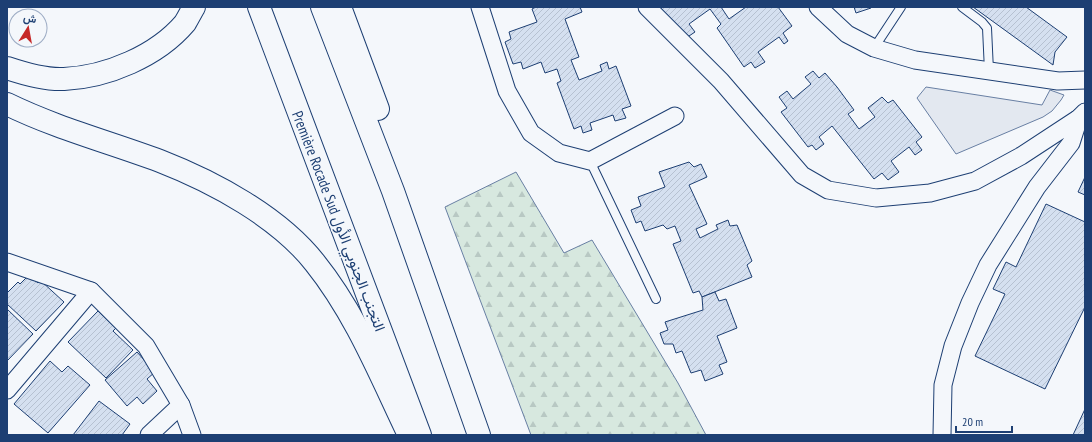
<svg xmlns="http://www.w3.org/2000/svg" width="1092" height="442" viewBox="0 0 1092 442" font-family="'PT Sans Narrow',Vazirmatn,sans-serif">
<defs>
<pattern id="forest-firs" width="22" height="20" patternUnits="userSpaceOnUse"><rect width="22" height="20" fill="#d7e8df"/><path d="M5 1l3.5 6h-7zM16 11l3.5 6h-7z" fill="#b8c8c3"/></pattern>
<pattern id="building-hatch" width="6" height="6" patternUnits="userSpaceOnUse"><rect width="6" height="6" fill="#d5e0f0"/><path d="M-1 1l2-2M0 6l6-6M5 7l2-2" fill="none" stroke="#b6c1d1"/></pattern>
</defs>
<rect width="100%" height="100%" fill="#f4f7fb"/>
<polygon fill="url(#forest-firs)" stroke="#687fa3" points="516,172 564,253 592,240 678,383 706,435 531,435 445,207"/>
<polygon fill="#e3e8f0" stroke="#687fa3" points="926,87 1042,105 1050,90 1064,95 1061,100 1052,111 1043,117 956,154 917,98"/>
<g fill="url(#building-hatch)" stroke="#1d3f73">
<polygon points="536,7 580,7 582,12 565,19 579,57 571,60 579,80 602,71 600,65 607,62 609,69 616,66 631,106 622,109 626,118 615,121 613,115 590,123 592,130 583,133 581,126 574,129 557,83 561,81 557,69 545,73 541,62 523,69 521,62 513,64 505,42 511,39 509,32 537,22 532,9"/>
<polygon points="655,7 721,7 729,19 746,7 778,7 792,26 783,33 788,41 784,44 779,37 758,52 765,62 755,68 751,62 744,67 717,28 721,24 710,9 689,24 695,32 686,38"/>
<polygon points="854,7 870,7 871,8 856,13"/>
<polygon points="973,7 1026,7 1067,37 1055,52 1053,65"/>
<polygon points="813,71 819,78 825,73 837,87 854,110 848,114 859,129 875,117 868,108 882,97 888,103 893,100 922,137 916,142 922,150 915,155 909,147 891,161 899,172 888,180 882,173 874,179 832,126 819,137 824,144 816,150 812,145 808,147 781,112 787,108 779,97 787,91 793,99 811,84 805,77"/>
<polygon points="689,162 694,167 701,164 707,177 689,185 707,224 696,229 700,238 718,229 716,225 728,220 730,226 737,225 752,261 747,265 752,277 702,297 699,291 693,293 673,244 681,241 675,226 667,229 663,225 645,231 641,221 636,223 631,210 641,206 638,197 665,187 659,172"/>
<polygon points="1085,177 1085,195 1078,192"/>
<polygon points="1046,204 1085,222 1085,307 1045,389 975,356 1005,294 993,289 1006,262 1016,267"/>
<polygon points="29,275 38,283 40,280 64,302 36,331 7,304 7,293 18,282 20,284"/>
<polygon points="715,292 719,301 726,299 737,328 717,336 727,362 719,365 723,374 705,381 701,370 691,373 682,351 676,353 673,344 664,344 660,333 668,330 665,322 703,310 702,297"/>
<polygon points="7,309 33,334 7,361"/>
<polygon points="98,311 116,328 113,331 133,350 106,378 68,342"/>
<polygon points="137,352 155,372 147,379 157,391 143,404 137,397 127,406 105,380"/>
<polygon points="50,361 62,372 68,366 90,385 48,433 14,404"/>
<polygon points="99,401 130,424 122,435 73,435"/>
<polygon points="1085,409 1085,435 1073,435"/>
</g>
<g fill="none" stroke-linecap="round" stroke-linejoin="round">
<defs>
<g id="service">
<polyline points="962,7 982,22 987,28 989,71"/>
<polyline points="874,48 901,7"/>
<polyline points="590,161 656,299"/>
</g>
<g id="minor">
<polyline points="480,7 507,91 531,133 559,153 590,161 675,116"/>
<polyline points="647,7 721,81 802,175 828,190 876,198 930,193 975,181 1021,156 1079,118 1085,112"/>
<polyline points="818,7 847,34 874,48 915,60 1058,81 1085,80"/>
<polyline points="7,262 91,291 146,346 181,405 192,435"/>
<polyline points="7,390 91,291"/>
<polyline points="149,435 181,405"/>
<polyline points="942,435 943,385 953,346 970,303 988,265 1037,187 1071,143 1079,118"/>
</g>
<g id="trunk">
<path d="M7,68C22,73 48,80 64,79C107,77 157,56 185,23C188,18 191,12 194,7"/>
<path d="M7,104C56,128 109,142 160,161C214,182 279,217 315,263C356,314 381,377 409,435"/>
</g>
<g id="motorway">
<polyline points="259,7 420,435"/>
<polyline points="322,7 393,191 479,435"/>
<polyline points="340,7 378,109"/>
</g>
</defs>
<use href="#service" stroke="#1d3f73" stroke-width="10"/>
<use href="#minor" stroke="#1d3f73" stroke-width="19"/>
<use href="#trunk" stroke="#1d3f73" stroke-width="24"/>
<use href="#motorway" stroke="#1d3f73" stroke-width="24"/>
<use href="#service" stroke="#f4f7fb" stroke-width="8"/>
<use href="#minor" stroke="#f4f7fb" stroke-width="17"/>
<use href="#trunk" stroke="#f4f7fb" stroke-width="22"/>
<use href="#motorway" stroke="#f4f7fb" stroke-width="22"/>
</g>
<g text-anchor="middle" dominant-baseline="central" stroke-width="3" stroke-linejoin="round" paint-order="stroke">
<g font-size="15" fill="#1d3f73" stroke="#f4f7fb">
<text transform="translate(339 221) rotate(69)">Première Rocade Sud التجنب الجنوبي الأول</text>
</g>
</g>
<rect width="1092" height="442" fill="none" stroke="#1d3f73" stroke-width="16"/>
<g transform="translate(28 28) rotate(11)"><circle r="19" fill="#f4f7fb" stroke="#9eadc5"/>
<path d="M0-3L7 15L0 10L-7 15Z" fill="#c62828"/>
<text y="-6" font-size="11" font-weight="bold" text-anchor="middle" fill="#1d3f73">ش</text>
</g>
<path d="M956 426v6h56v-6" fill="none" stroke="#1d3f73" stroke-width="2"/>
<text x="962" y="426" font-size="12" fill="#1d3f73" stroke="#f4f7fb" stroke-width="3" paint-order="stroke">20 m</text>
</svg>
